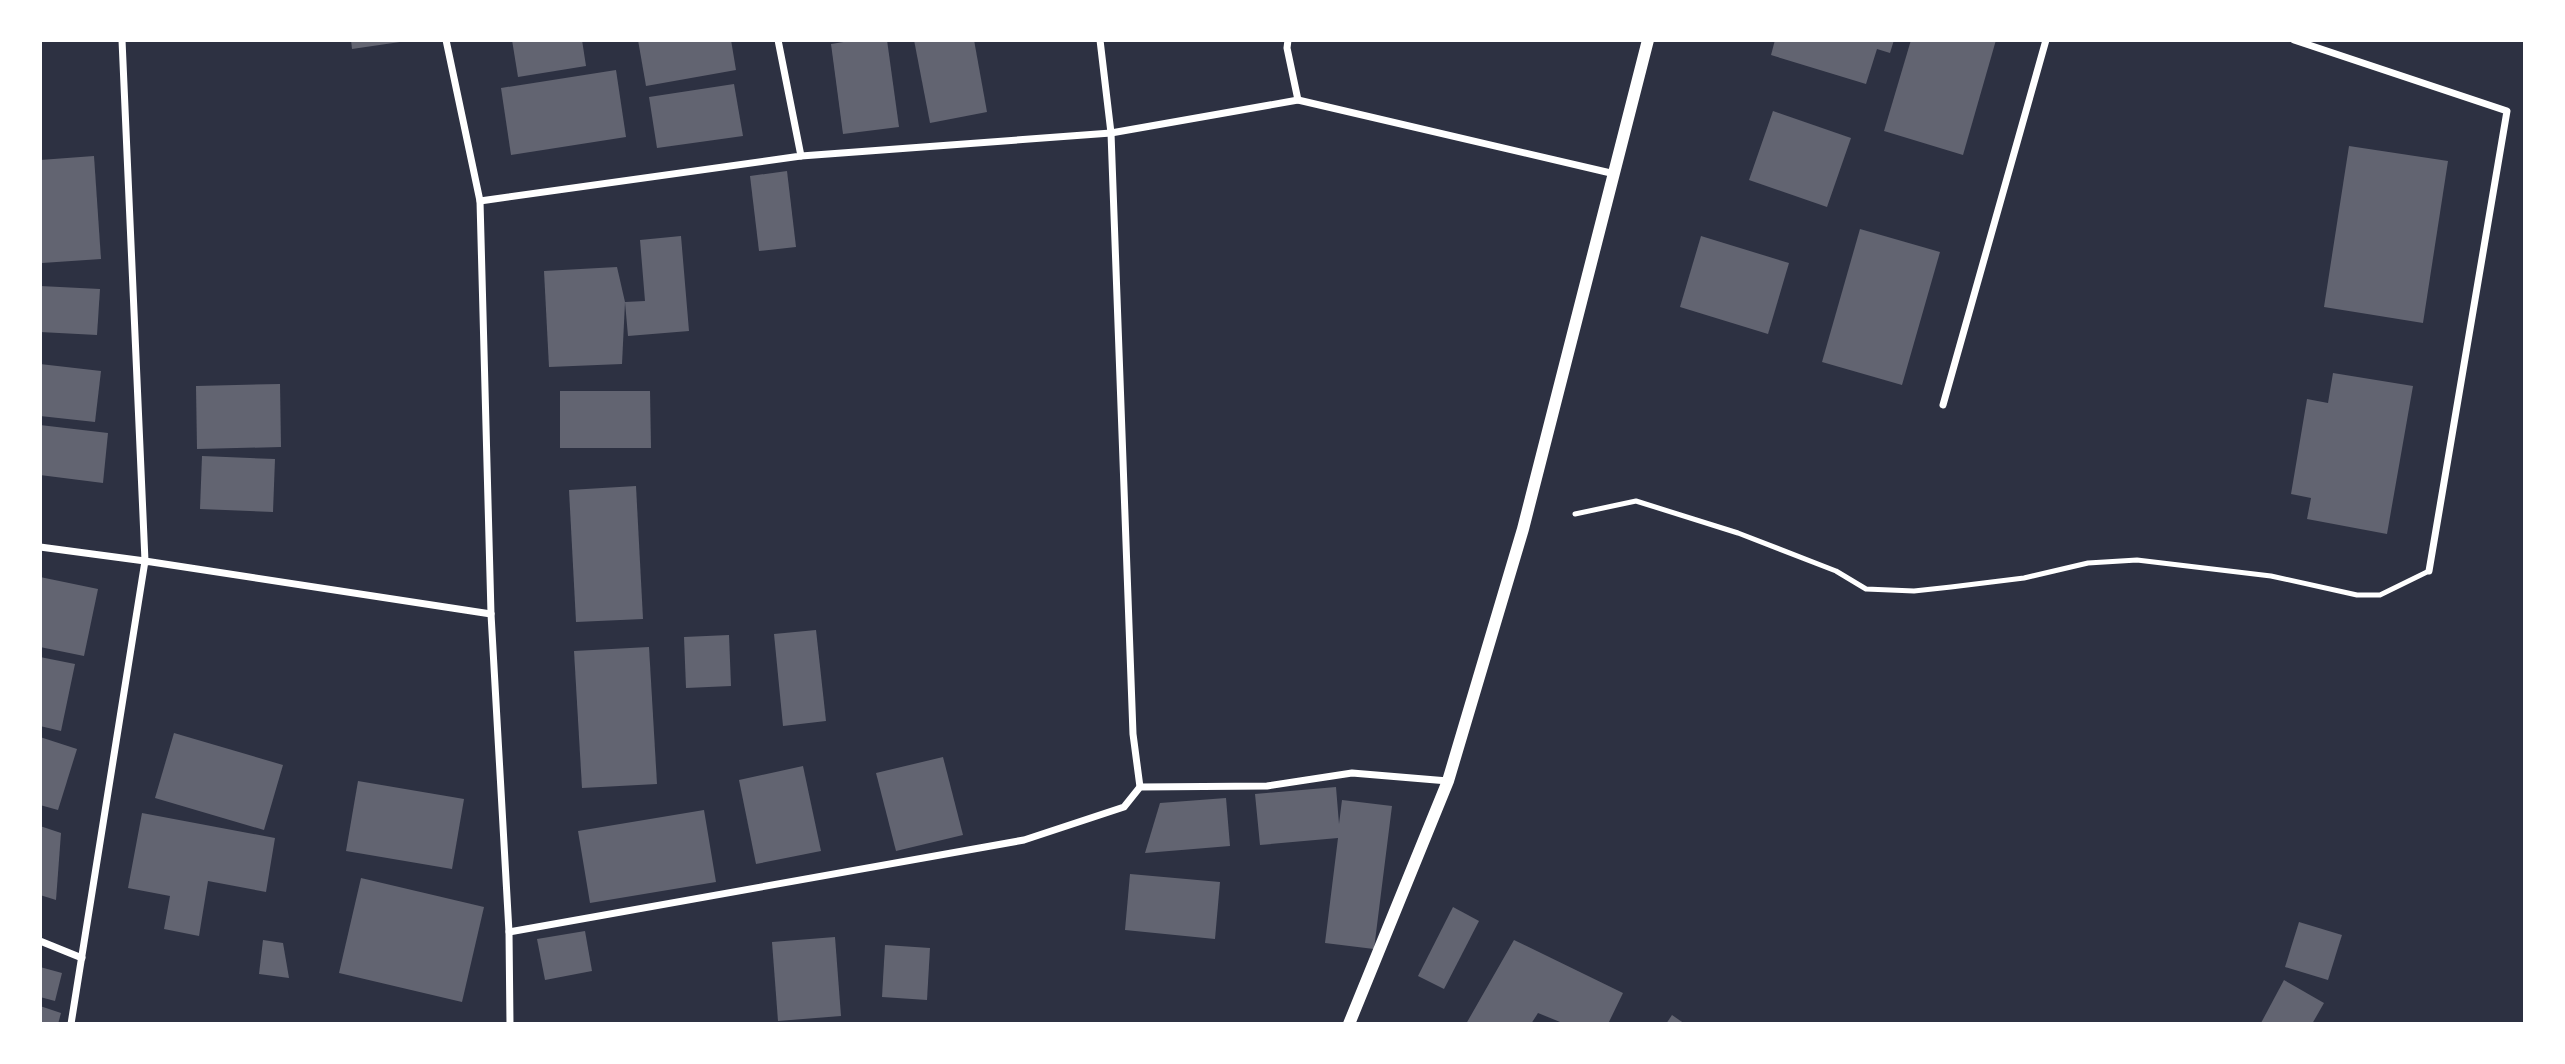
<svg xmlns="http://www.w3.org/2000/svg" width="2565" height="1064" viewBox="0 0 2565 1064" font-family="Mulish,sans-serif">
<rect width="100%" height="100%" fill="#2d3142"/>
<g fill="#626471">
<polygon points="351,40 400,40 400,42 352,49"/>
<polygon points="512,40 582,40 586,66 518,77"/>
<polygon points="638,40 731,40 736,70 646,86"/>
<polygon points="856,40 887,40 899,127 843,134 831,44"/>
<polygon points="914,40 974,40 987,112 930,123"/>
<polygon points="1775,40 1894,40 1890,53 1877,49 1866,84 1771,55"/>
<polygon points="1911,40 1996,40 1963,155 1884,131"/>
<polygon points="616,70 626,137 511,155 501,88"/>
<polygon points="734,84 743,136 657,148 649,97"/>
<polygon points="1773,111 1851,138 1827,207 1749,180"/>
<polygon points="2349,146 2448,161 2423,323 2324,307"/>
<polygon points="94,156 101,259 42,263 40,160"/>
<polygon points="787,171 796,247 759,251 750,176"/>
<polygon points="1860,229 1940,252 1902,385 1822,362"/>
<polygon points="681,236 689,331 628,336 625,302 645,301 640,240"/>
<polygon points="1701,236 1789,263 1768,334 1680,307"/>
<polygon points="617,267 625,302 622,364 549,367 544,271"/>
<polygon points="40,286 100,289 97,335 40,332"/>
<polygon points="40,364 101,371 95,422 40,416"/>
<polygon points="2333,373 2413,386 2387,534 2307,519 2311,498 2291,494 2307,399 2328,403"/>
<polygon points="280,384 281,447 197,449 196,386"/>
<polygon points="560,391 650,391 651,448 560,448"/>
<polygon points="40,425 108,433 103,483 40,475"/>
<polygon points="202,456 275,459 273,512 200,509"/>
<polygon points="636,486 643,619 576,622 569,490"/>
<polygon points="40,577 98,589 84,656 40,647"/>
<polygon points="816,630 826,721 783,726 774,634"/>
<polygon points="729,635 731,686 686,688 684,637"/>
<polygon points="649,647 657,784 582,788 574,651"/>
<polygon points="40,657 75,664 61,731 40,726"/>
<polygon points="174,733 283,765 264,830 155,798"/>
<polygon points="40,737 77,749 58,810 40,805"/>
<polygon points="943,757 963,835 896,851 876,773"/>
<polygon points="803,766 821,851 756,864 739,780"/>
<polygon points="358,781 464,799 452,869 346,851"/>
<polygon points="1336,787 1339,824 1342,800 1392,806 1374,949 1325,943 1338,838 1260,845 1255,794"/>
<polygon points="1226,798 1230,846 1145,853 1160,803"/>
<polygon points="704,810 716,882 590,903 578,831"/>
<polygon points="142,813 275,838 266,892 208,881 199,936 164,929 170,896 128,888"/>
<polygon points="40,826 61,833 56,900 40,895"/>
<polygon points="1130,874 1220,882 1215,939 1125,930"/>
<polygon points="361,878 484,907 462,1002 339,973"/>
<polygon points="1453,907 1479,921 1444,989 1418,976"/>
<polygon points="2299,922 2342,935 2328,980 2285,967"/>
<polygon points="585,931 592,971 545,980 537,939"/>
<polygon points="835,937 841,1016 778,1021 772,942"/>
<polygon points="263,940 283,943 289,978 259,974"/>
<polygon points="1514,940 1623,993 1608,1024 1565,1024 1538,1013 1531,1024 1466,1024"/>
<polygon points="885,945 930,948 927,1000 882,997"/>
<polygon points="40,967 62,973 55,1001 40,997"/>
<polygon points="2284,980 2324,1003 2312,1024 2261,1023"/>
<polygon points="40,1006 61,1013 58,1024 40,1024"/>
<polygon points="1672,1015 1685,1024 1666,1024"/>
</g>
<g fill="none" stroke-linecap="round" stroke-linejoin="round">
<polyline stroke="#fff" stroke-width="5" points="1575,514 1636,501 1738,533 1836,571 1866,589 1914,591 1951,587 2024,578 2088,563 2137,560 2271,576 2357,595 2380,595 2429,571"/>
<g stroke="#fff" stroke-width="7">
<polyline points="446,40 480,201 491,614 509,932 510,1024"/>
<polyline points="1100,40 1111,133 1133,734 1140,787"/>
<polyline points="1288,40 1287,48 1298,100"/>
<polyline points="2294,40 2507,111 2429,571"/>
<polyline points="801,156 1111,133 1298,100 1615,174"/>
<polyline points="480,201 801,156 778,40"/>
<polyline points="1943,405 2046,40"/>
<polyline points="40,547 145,561 122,40"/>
<polyline points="509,932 1024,840 1124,807 1140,787 1267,786 1352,773 1448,781"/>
<polyline points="40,941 82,958"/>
<polyline points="71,1024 145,561 491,614"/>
</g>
<polyline stroke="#fff" stroke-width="12" points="1349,1024 1448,781 1523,529 1648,40"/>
</g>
<rect width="2565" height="1064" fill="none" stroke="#ffffff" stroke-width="84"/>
</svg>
